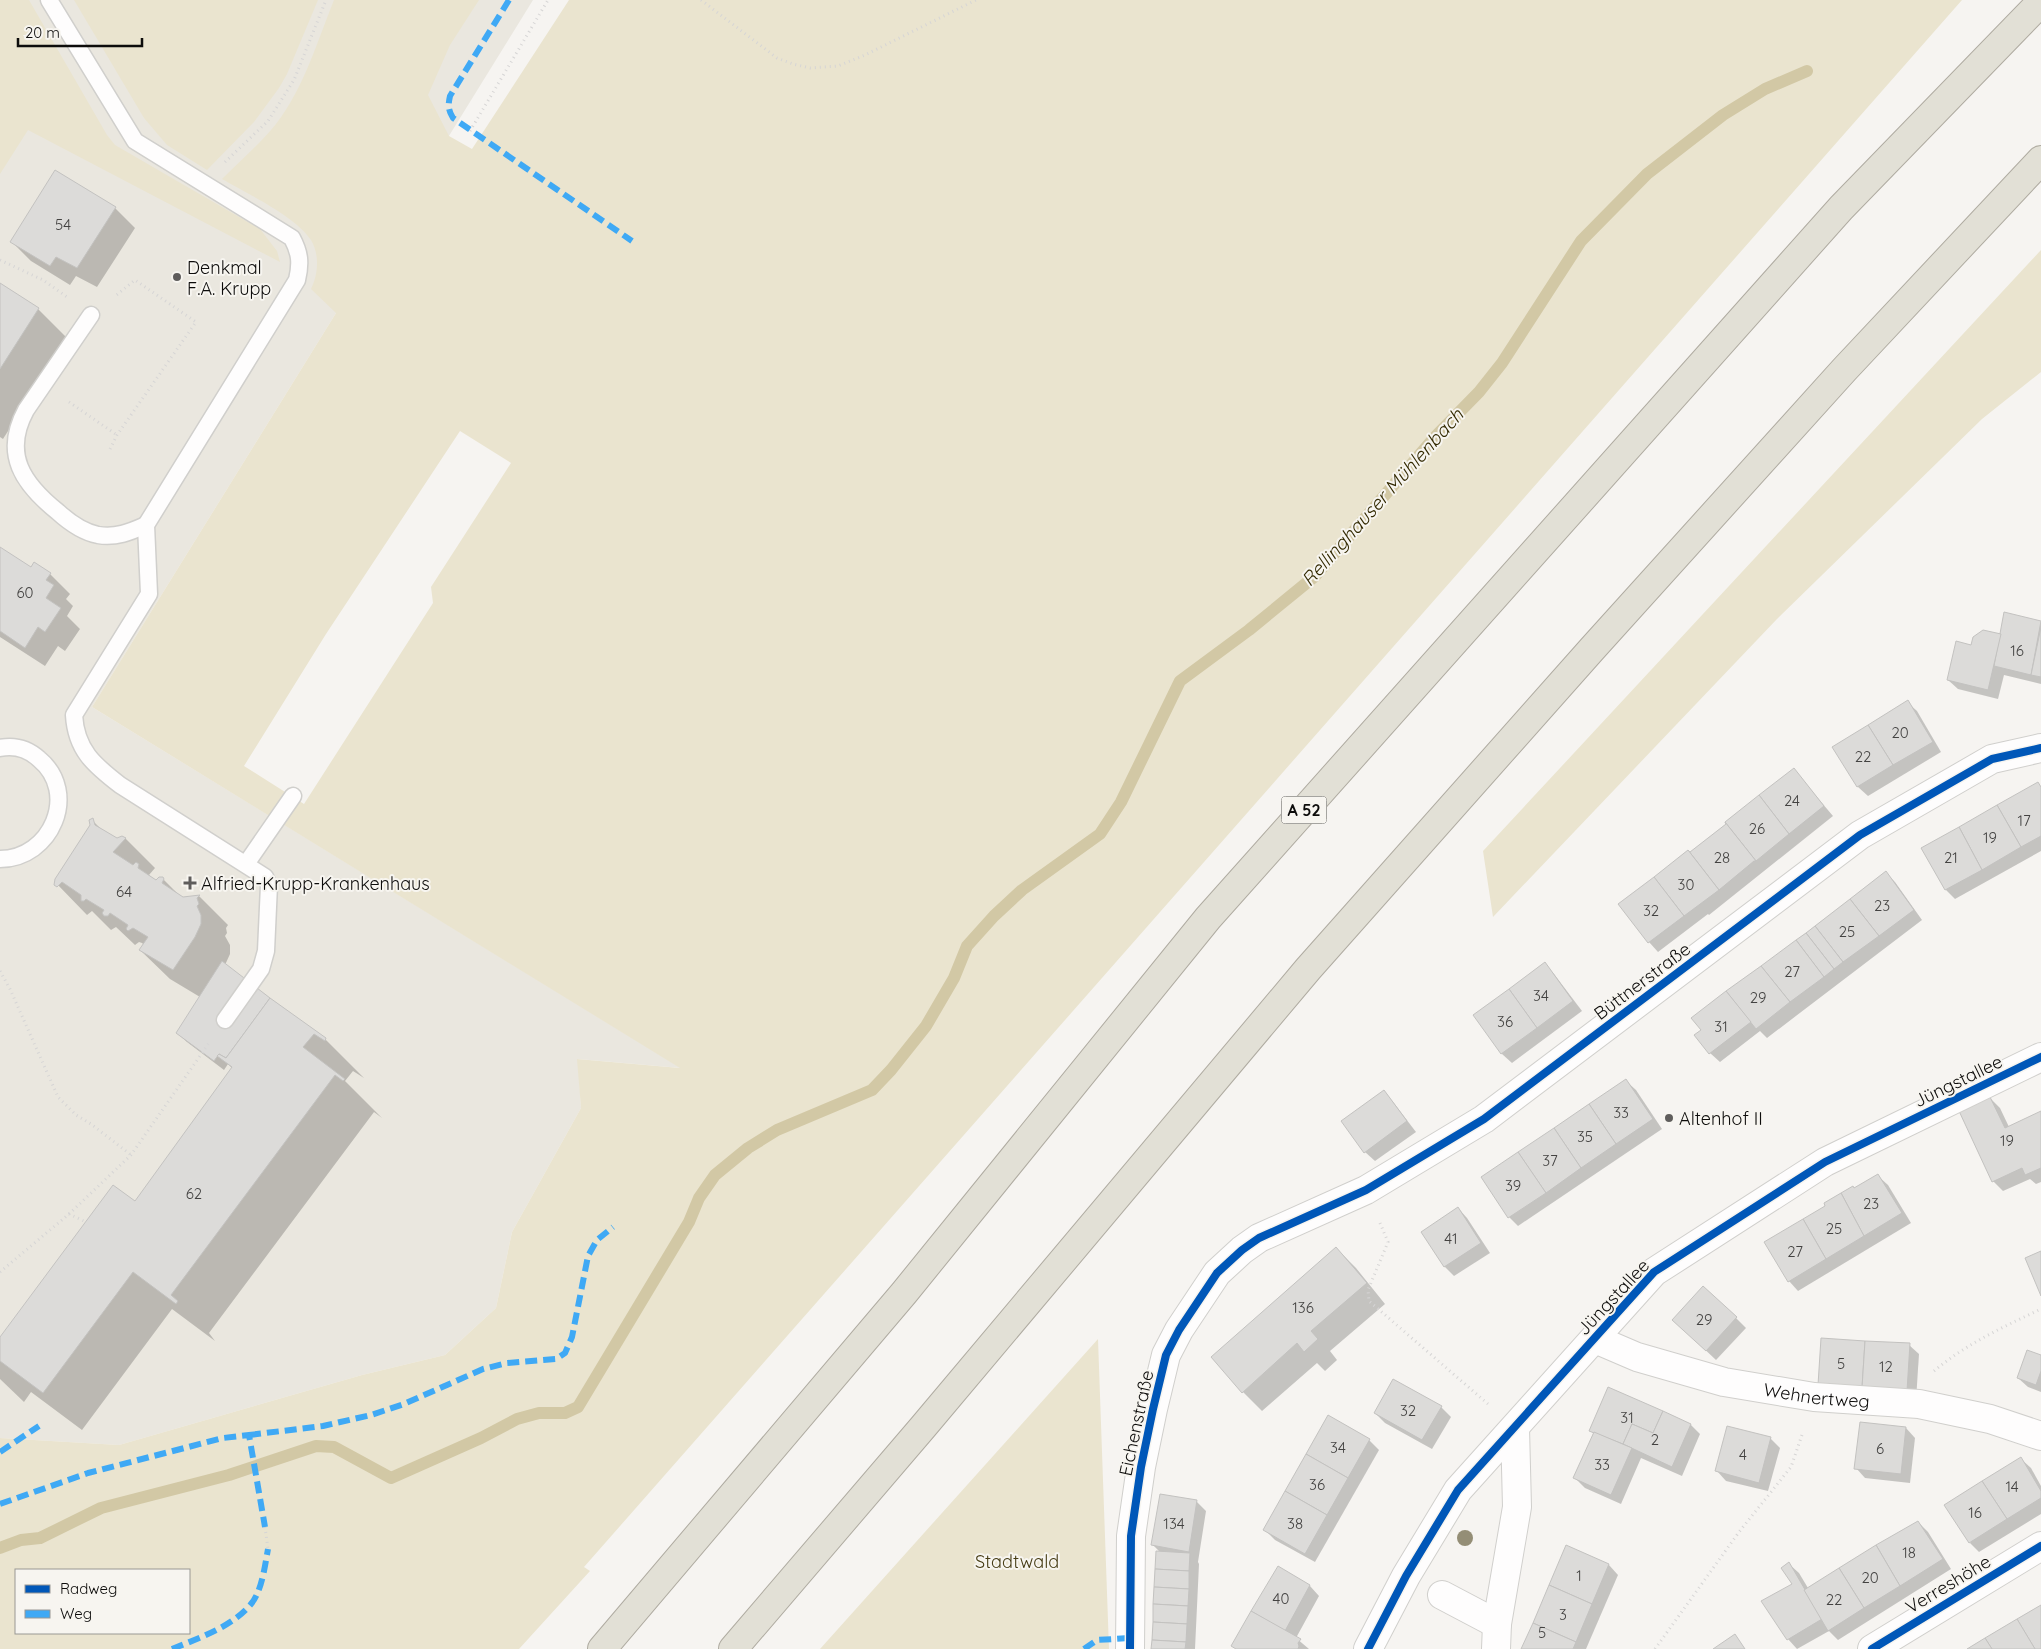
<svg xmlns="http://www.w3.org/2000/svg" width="2041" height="1649" viewBox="0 0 2041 1649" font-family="Quicksand,sans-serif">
<rect width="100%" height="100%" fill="#f6f4f1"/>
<polygon fill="#eae7df" points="0,0 533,0 345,304 336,313 92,707 681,1068 578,1059 581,1108 512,1232 496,1308 445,1355 362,1375 119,1445 0,1438"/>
<g fill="#eae4cf" fill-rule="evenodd">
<polygon points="0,0 29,0 107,135 115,145 260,229 277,251 280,262 28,130 0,174"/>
<polygon points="74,0 318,0 287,74 279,88 254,122 207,170 167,145 144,118"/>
<path d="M334,0H479L450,45L428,95L449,136L472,149L569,0H1962L584,1567L590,1571L519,1649H0V1438L119,1445L362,1375L445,1355L496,1308L512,1232L581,1108L577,1059L680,1068L92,707L336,313L311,289C318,275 320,255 311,240C295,216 248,194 222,179C240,161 260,144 276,124C304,88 317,42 334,0ZM460,431L511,463L431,587L433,603L304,804L244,766L326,634ZM16,1570H189V1633H16Z"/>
<polygon points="2041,250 2041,372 1982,419 1777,619 1493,917 1483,851"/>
<polygon points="1098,1339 1109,1649 820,1649"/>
</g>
<g fill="#0003">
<polygon points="115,208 135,228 97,287 76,276 70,285 31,261 11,241"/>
<polygon points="0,285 38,309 67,338 3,439 0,437"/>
<polygon points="0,549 31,569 50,574 70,594 66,599 73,606 67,616 80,629 65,651 58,646 45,666 0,637"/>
<polygon points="2006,614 2041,622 2041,684 2004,675 1998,699 1958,689 1948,680 1972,646 2002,636"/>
<polygon points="1907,702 1917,711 1941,752 1868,796 1858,787 1834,747"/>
<polygon points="1794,770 1833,816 1709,915 1708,914 1658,952 1649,942 1690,854"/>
<polygon points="2038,783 2041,787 2041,851 1955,899 1946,890 1923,849"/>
<polygon points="92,820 105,833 117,839 122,837 126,839 155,868 149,875 153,879 157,882 162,878 183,899 199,896 228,925 226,928 227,933 225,936 230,945 230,954 225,965 325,1039 364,1078 353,1071 345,1081 382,1118 374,1112 209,1333 215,1341 172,1309 82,1430 31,1392 24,1402 0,1379 0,1340 135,1203 233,1069 228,1064 224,1070 187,1042 177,1033 200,997 170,979 140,950 144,945 142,943 139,942 135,945 116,927 111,930 92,911 87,915 55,882 91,826"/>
<polygon points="1886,873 1895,882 1922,920 1767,1038 1760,1031 1720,1062 1710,1053 1703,1030 1693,1018"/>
<polygon points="1545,964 1554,974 1582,1011 1512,1063 1502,1054 1474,1015"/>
<polygon points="1626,1081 1636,1090 1662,1129 1518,1226 1509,1217"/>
<polygon points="1384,1092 1393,1102 1416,1132 1375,1161 1365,1152"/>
<polygon points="1990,1098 2000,1108 2009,1127 2041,1112 2041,1182 2036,1184 2030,1179 2003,1191 1993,1181"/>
<polygon points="1878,1176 1888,1185 1911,1223 1798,1291 1789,1281 1854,1189"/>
<polygon points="1458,1208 1467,1218 1490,1253 1454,1276 1445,1267 1423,1232"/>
<polygon points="1336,1248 1356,1268 1385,1304 1330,1351 1337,1360 1325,1371 1317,1363 1262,1411 1243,1392"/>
<polygon points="1736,1318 1746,1328 1716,1360 1683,1329"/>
<polygon points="1909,1345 1919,1354 1916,1400 1829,1394"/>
<polygon points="2041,1356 2041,1392 2028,1387 2018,1378"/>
<polygon points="1609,1389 1691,1425 1700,1434 1682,1476 1641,1458 1621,1504 1585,1488 1575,1478 1594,1434 1590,1430"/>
<polygon points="1441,1407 1451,1417 1432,1449 1385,1423 1375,1413"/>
<polygon points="1906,1428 1915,1438 1910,1483 1865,1478 1856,1468"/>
<polygon points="1770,1438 1780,1448 1768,1491 1726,1481 1717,1471"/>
<polygon points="1369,1440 1379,1450 1315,1562 1275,1540 1265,1530"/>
<polygon points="2021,1459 2031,1468 2041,1486 2041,1514 1979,1552 1970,1543"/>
<polygon points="1196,1501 1206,1511 1198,1562 1199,1564 1195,1649 1153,1649 1160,1552 1153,1545"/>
<polygon points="1918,1522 1928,1532 1951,1569 1838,1640 1829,1631 1797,1649 1788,1639 1794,1584 1789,1564 1799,1573 1808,1588"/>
<polygon points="1567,1547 1609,1565 1618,1575 1586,1649 1523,1649"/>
<polygon points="1278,1568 1310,1586 1319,1596 1296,1638 1309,1649 1236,1649"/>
</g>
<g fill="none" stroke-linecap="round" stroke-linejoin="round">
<polyline stroke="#d2c8a5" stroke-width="12" points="0,1548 21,1540 40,1538 101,1508 229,1475 316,1446 334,1447 391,1478 481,1438 517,1419 539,1413 565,1413 578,1407 689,1222 699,1198 715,1175 748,1148 777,1130 872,1090 891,1070 926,1026 954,978 967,946 994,916 1022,890 1100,834 1121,802 1180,681 1249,630 1315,576 1435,437 1479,392 1502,363 1581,241 1647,174 1723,115 1765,89 1807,71"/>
</g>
<g fill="#dcdbd9" stroke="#c3c2c0">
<polygon points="55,170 116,207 77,268 56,257 50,266 10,242"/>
<polygon points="0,283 39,308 0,369"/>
<polygon points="0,547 31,567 34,562 51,573 46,580 54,585 46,598 61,608 45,632 38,627 25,648 0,631"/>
<polygon points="2004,612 2041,621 2031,675 1994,666"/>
<polygon points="2041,627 2041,677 2031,675"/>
<polygon points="1983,630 2001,634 1988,690 1947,680 1956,641 1971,645 1973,637"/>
<polygon points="1908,700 1933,742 1893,765 1868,725"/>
<polygon points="1868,725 1893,765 1857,787 1832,747"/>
<polygon points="1794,768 1824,806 1789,834 1759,795"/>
<polygon points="2038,782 2041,787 2041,836 2021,847 1997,805"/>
<polygon points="1759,795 1789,834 1756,861 1725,822"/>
<polygon points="1997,805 2021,847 1982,870 1959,827"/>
<polygon points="93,818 95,825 117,838 122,836 126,838 113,852 133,865 136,862 139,864 138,868 156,880 159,877 163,877 164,879 162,883 183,897 200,895 197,898 199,904 197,906 201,915 201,924 195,937 173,970 139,950 148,937 133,928 128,931 126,929 128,925 110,913 108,916 104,916 102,913 104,910 86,899 84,901 81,901 81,895 62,882 57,887 54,885 55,879 90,825 89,820"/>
<polygon points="1725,822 1756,861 1754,861 1719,890 1688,850 1690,852 1726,824"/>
<polygon points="1959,827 1982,870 1945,890 1921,848"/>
<polygon points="1688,850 1719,890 1684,916 1654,877"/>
<polygon points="1886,871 1914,910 1879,936 1850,899"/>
<polygon points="1654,877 1684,916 1648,943 1618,904"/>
<polygon points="1850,899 1879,936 1843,962 1815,926"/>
<polygon points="1815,926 1843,962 1834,969 1806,933"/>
<polygon points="1806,933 1834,969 1824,977 1796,940"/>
<polygon points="1796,940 1824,977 1790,1002 1761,966"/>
<polygon points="222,961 270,998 226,1058 219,1054 214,1061 176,1033"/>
<polygon points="1545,962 1573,1001 1537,1028 1509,989"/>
<polygon points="1761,966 1790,1002 1756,1029 1726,991"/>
<polygon points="1509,989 1537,1028 1501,1054 1473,1015"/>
<polygon points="1726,991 1751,1022 1709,1054 1694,1035 1701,1030 1691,1018"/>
<polygon points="270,998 326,1038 325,1041 314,1034 303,1047 345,1079 343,1081 335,1075 171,1295 178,1301 176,1304 133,1272 43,1393 0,1361 0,1337 113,1185 135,1201 232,1067 217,1056 219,1054 226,1058"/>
<polygon points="1626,1079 1653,1119 1616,1144 1589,1104"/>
<polygon points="1384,1090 1407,1121 1364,1153 1341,1121"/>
<polygon points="1990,1097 2005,1128 2041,1111 2041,1168 2025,1175 2022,1168 1992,1182 1959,1111"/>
<polygon points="1589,1104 1616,1144 1581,1168 1554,1128"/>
<polygon points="1554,1128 1581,1168 1546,1193 1518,1152"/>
<polygon points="1518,1152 1546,1193 1508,1218 1481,1177"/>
<polygon points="1878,1174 1902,1213 1864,1236 1841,1193 1853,1186 1854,1188"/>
<polygon points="1841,1193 1864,1236 1826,1259 1803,1219 1825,1206 1824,1203"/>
<polygon points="1458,1207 1481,1243 1444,1267 1421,1232"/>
<polygon points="1803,1219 1826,1259 1788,1282 1764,1242"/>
<polygon points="1336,1247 1367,1283 1311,1331 1318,1339 1304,1352 1297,1343 1242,1393 1211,1357"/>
<polygon points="2041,1251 2041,1296 2025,1258"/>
<polygon points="1703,1286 1737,1317 1706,1351 1672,1320"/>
<polygon points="1821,1338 1865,1341 1862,1388 1818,1385"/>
<polygon points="1865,1341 1910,1343 1907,1391 1862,1388"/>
<polygon points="2027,1350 2041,1355 2041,1371 2036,1385 2017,1378"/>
<polygon points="1393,1379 1442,1406 1422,1440 1374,1413"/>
<polygon points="1608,1387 1663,1411 1653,1433 1632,1424 1623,1444 1589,1431"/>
<polygon points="1663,1411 1691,1424 1672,1467 1623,1444 1632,1424 1653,1433"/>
<polygon points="1328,1415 1370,1439 1348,1478 1306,1454"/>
<polygon points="1860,1422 1906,1427 1901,1474 1854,1469"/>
<polygon points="1727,1426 1771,1437 1759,1483 1715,1471"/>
<polygon points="1594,1432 1632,1448 1611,1495 1573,1478"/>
<polygon points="1306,1454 1348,1478 1327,1515 1285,1491"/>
<polygon points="2021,1457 2041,1491 2041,1498 2007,1519 1982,1481"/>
<polygon points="1982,1481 2007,1519 1969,1543 1944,1505"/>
<polygon points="1285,1491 1327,1515 1305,1554 1263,1530"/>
<polygon points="1160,1494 1197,1500 1189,1552 1151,1545"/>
<polygon points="1918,1521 1943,1559 1900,1586 1876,1545"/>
<polygon points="1566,1545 1609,1564 1592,1604 1549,1585"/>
<polygon points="1876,1545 1900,1586 1864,1608 1839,1568"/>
<polygon points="1156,1551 1190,1553 1189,1571 1155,1569"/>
<polygon points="1789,1562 1822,1619 1787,1640 1761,1601 1792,1584 1781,1568"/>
<polygon points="1278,1566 1310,1585 1285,1631 1251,1611"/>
<polygon points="1839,1568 1864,1608 1828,1631 1804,1590"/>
<polygon points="1155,1569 1189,1571 1189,1589 1154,1587"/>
<polygon points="1549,1585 1592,1604 1576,1642 1533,1623"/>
<polygon points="1154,1587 1189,1589 1188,1606 1153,1604"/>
<polygon points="1153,1604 1188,1606 1187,1624 1153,1622"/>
<polygon points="2041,1605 2041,1649 2035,1649 2017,1619"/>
<polygon points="1251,1611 1301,1639 1298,1643 1299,1646 1298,1649 1236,1649 1231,1646"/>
<polygon points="2017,1619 2035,1649 1992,1649 1985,1638"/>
<polygon points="1153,1622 1187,1624 1186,1642 1152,1640"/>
<polygon points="1533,1623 1576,1642 1573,1649 1521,1649"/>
<polygon points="1735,1634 1745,1649 1713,1649"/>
<polygon points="1985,1638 1992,1649 1967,1649"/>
<polygon points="1152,1640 1186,1642 1185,1649 1151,1649"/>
</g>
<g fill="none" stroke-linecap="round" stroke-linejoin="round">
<defs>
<g id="lane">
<path d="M49,0L135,141L292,238C300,253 301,263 297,280L146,525L149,594L74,715C76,750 94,765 120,785L265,877L269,885L266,951L261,969L225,1020"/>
<path d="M91,315L26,410C2,454 23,484 58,512C69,522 83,532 98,535C116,538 130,532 146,525"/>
<path d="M0,748C15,745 28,749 39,759C80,793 51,859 0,859"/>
<polyline points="246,864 293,796"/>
</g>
<g id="street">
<path id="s1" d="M1595,1339L1637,1357L1724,1382L1814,1397L1919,1404L1990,1419L2041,1436"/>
<polyline points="1442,1595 1497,1624"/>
<polyline points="1130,1649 1131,1536 1141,1467 1153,1409 1166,1355 1179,1330 1217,1273 1242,1250 1259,1238 1366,1190 1484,1119 1860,835 1992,759 2041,748"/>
<polyline points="1368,1649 1406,1576 1458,1490 1654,1272 1825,1162 2041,1057"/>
<polyline points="1496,1649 1497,1624 1517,1507 1515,1428"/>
<polyline points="1872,1649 2041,1546"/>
</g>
<g id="highway">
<polyline points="602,1649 904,1293 1208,918 1841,208 2041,2"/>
<polyline points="733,1649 923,1427 1308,969 1592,649 1844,370 2041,160"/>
</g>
</defs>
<use href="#lane" stroke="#d0cfcc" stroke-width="19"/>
<use href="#street" stroke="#d0cfcc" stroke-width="30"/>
<use href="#highway" stroke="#afaba1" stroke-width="30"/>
<g stroke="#d6d5d5" stroke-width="3" stroke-dasharray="1 4" stroke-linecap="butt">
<polyline points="701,0 777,58 793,64 810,68 838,66 865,55 976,0"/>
<polyline points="470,131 548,0"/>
<polyline points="225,162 268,121 294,80 326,0"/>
<polyline points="0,260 43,280 67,297"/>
<polyline points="69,402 117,435"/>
<polyline points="110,449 117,435 196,322 135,280 114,297"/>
<polyline points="0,971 10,989 58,1097 76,1115 91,1124 131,1155"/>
<polyline points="69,1214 131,1155 209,1043"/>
<polyline points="1380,1223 1388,1242 1368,1290 1369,1301 1488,1404"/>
<polyline points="0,1272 69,1214 86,1222"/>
<path d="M1934,1371C1966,1344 2003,1327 2041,1309"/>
<polyline points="265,1527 268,1549"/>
<polyline points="1655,1649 1739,1532 1791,1467 1803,1432"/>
</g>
<use href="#lane" stroke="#fefdfd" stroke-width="16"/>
<use href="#street" stroke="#fefdfd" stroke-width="28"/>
<use href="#highway" stroke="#e2e0d6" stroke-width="28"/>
<g stroke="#3fa9f5" stroke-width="6" stroke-dasharray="12 6" stroke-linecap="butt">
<path d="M509,0L450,96C448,105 448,110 453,118L632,241"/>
<polyline points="249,1435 323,1426 371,1415 404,1404 483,1369 507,1363 556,1359 565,1353 572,1337 588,1256 597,1240 613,1227"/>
<polyline points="0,1452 39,1426"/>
<polyline points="0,1504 88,1473 223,1438 249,1435 265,1527"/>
<path d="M172,1649C199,1638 232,1627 251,1604C262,1591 265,1565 268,1549"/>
<polyline points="1084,1649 1097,1640 1130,1638"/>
</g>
<defs>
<g id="cycleway">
<polyline points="1130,1649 1131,1536 1141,1467 1153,1409 1166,1355 1179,1330 1217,1273 1242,1250 1259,1238 1366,1190 1484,1119 1860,835 1992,759 2041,748"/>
<polyline points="1368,1649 1406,1576 1458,1490 1654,1272 1825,1162 2041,1057"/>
<polyline points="1872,1649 2041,1546"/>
</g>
</defs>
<use href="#cycleway" stroke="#f7f5f0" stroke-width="11"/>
<use href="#cycleway" stroke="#0057b8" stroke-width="8"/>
</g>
<circle fill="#948e76" cx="1465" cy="1538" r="8"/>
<g fill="#5f5d5c" stroke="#f7f5f0" stroke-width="2">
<circle cx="177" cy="277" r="5"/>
<path d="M187.5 875.5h5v5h5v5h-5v5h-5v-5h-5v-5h5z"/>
<circle cx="1669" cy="1118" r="5"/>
</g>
<g text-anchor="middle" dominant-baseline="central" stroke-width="4" stroke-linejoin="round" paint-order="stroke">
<g font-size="15" fill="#434241">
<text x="63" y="224">54</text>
<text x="25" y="592">60</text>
<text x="2017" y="650">16</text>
<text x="1900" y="732">20</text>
<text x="1863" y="756">22</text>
<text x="1792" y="800">24</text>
<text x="2024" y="820">17</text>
<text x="1757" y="828">26</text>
<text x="1990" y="837">19</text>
<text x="1722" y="857">28</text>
<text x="1951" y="857">21</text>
<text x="1686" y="884">30</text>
<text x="124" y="891">64</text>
<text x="1882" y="905">23</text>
<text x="1651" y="910">32</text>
<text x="1847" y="931">25</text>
<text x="1792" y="971">27</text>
<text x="1541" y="995">34</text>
<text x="1758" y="997">29</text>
<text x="1505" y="1021">36</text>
<text x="1721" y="1026">31</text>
<text x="1621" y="1112">33</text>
<text x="1585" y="1136">35</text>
<text x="2007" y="1140">19</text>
<text x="1550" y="1160">37</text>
<text x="1513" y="1185">39</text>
<text x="194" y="1193">62</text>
<text x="1871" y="1203">23</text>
<text x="1834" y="1228">25</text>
<text x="1451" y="1238">41</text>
<text x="1795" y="1251">27</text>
<text x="1303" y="1307">136</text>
<text x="1704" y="1319">29</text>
<text x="1841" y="1363">5</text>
<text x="1886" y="1366">12</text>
<text x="1408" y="1410">32</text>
<text x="1627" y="1417">31</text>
<text x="1655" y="1439">2</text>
<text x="1338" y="1447">34</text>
<text x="1880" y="1448">6</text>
<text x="1743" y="1454">4</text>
<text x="1602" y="1464">33</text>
<text x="1317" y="1484">36</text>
<text x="2012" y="1486">14</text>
<text x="1975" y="1512">16</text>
<text x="1174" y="1523">134</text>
<text x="1295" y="1523">38</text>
<text x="1909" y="1552">18</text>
<text x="1579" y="1575">1</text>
<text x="1870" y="1577">20</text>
<text x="1281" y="1598">40</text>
<text x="1834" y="1599">22</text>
<text x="1563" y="1614">3</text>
<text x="1542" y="1632">5</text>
</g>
<rect fill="#f7f5f0" stroke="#535250" stroke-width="1" x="1281.5" y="796.5" width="45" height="27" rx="4"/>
<g font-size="16" font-weight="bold" fill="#0d0c0b">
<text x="1304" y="810">A 52</text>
</g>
<g font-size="18" fill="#0d0c0b" stroke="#f7f5f0" text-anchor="start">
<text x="187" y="267">Denkmal<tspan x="187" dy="21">F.A. Krupp</tspan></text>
<text x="201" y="883">Alfried-Krupp-Krankenhaus</text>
<text x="1679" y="1118">Altenhof II</text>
</g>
<g font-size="18" fill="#0d0c0b" stroke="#f7f5f0">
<text transform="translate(1642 981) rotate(-37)">Büttnerstraße</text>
<text transform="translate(1958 1081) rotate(-26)">Jüngstallee</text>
<text transform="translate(1613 1297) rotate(-47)">Jüngstallee</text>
<text stroke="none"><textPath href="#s1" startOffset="230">Wehnertweg</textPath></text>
<text transform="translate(1136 1423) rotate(-78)">Eichenstraße</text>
<text transform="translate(1948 1584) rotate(-31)">Verreshöhe</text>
</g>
<g font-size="18" fill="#443a12" stroke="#f7f5f0">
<text x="1017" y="1561">Stadtwald</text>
</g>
<g font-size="19" font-style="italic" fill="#322900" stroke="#f7f5f0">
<text transform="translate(1382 497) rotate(-48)">Rellinghauser Mühlenbach</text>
</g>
</g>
<rect x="15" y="1569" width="175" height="65" fill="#f7f5f0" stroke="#999894"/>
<rect x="25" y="1585" width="25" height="8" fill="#0057b8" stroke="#999894"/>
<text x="60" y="1594" font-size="15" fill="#0d0c0b">Radweg</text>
<rect x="25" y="1610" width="25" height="8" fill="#3fa9f5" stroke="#999894"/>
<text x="60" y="1619" font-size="15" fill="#0d0c0b">Weg</text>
<path d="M18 38v8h124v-8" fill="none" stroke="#0d0c0b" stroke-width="2.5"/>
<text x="25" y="38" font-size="15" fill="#0d0c0b" stroke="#f7f5f0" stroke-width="4" paint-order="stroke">20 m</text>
</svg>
